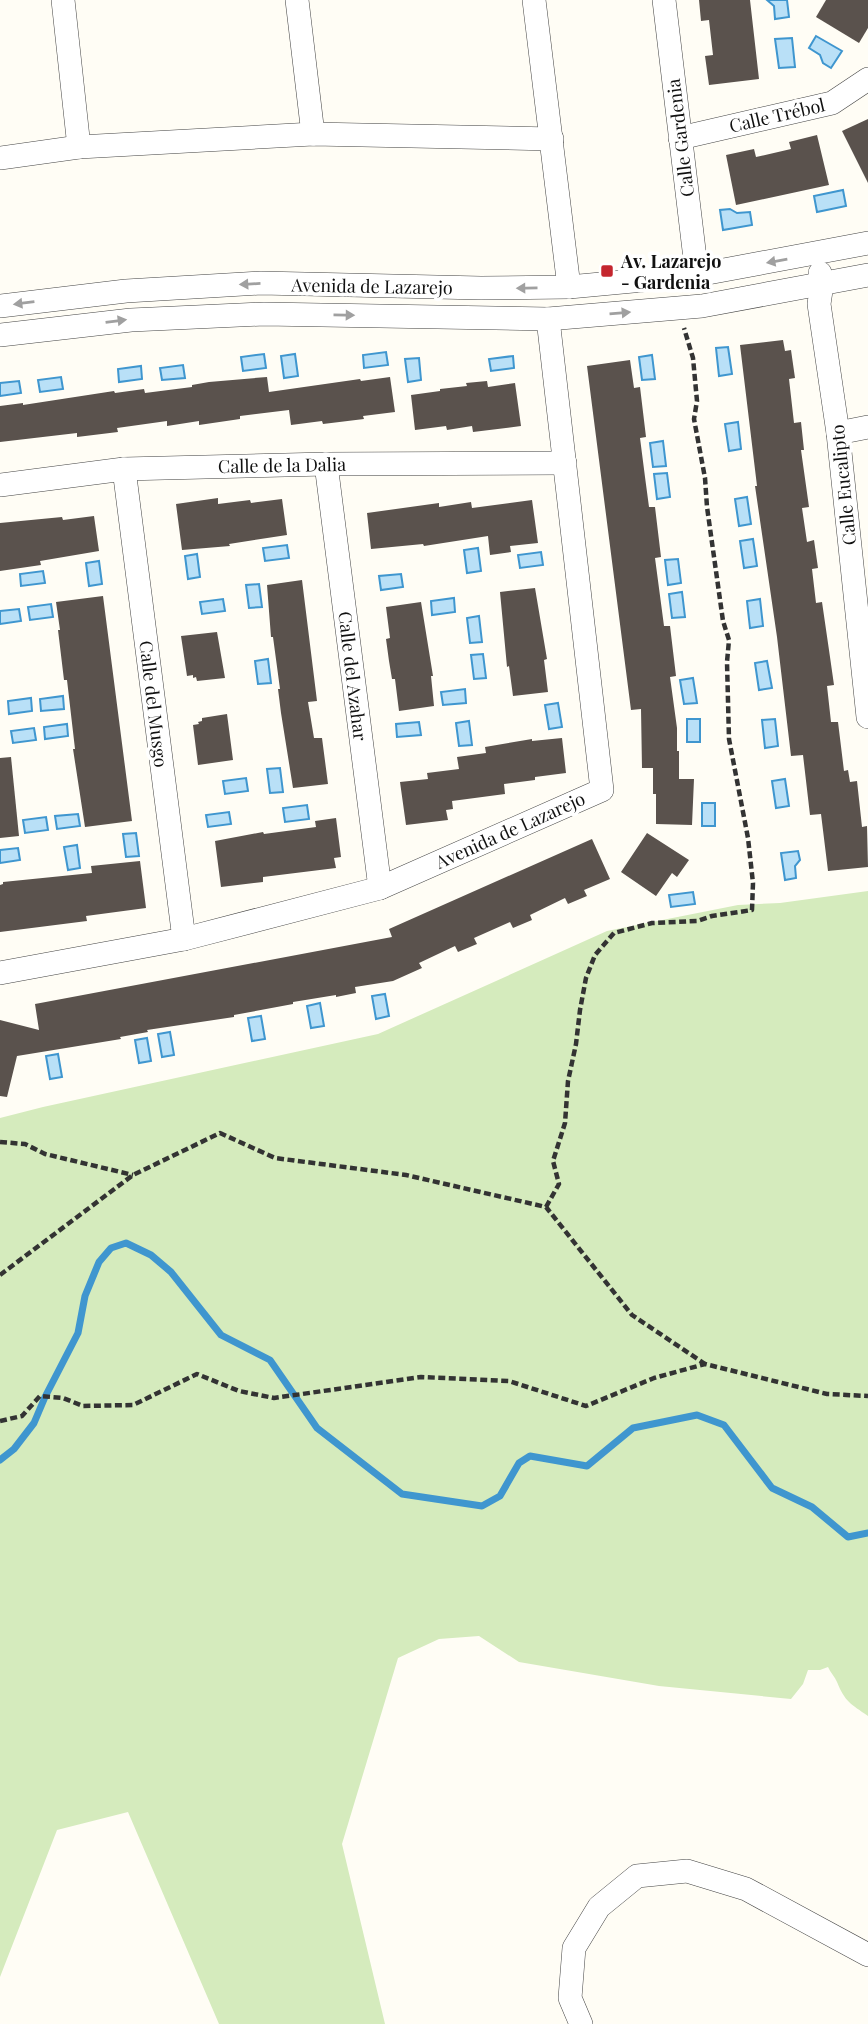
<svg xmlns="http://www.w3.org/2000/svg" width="868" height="2024" viewBox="0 0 868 2024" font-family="'Playfair Display',serif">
<rect width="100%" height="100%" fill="#fffdf5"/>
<path fill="#d5ebbd" d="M868,891V1716C851,1704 845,1702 837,1682C835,1677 830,1672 828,1667L820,1670H808L803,1684L791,1699L659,1686L519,1662L479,1636L439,1639L398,1658L342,1844L385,2024H219L128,1812L57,1830L0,1977V1118L43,1107L378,1034L607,931L738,905L780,903Z"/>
<g fill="#b9e0f7" stroke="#3f96cf" stroke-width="2">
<polygon points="767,0 787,0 789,17 775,19 774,6"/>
<polygon points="816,36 842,51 831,68 823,63 820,55 809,48"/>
<polygon points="792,38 795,67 779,68 775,39"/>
<polygon points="843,190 846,206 817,212 814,196"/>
<polygon points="730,209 737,213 750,212 752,225 723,230 720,210"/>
<polygon points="728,347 732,374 719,376 716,348"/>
<polygon points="386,352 388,365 364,368 363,355"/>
<polygon points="264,354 266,368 243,371 241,357"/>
<polygon points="295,354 298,376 284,378 281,356"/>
<polygon points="652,355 655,379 642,380 639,357"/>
<polygon points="513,356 514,368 491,371 489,359"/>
<polygon points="419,358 421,380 408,382 405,359"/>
<polygon points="183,365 185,378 162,380 160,368"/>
<polygon points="141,366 142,379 119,382 118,369"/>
<polygon points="61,377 63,389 40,392 38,380"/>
<polygon points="19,381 21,393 0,396 0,383"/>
<polygon points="738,422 741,449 729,451 725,424"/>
<polygon points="663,441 666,466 653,467 650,443"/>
<polygon points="667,473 670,497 657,499 654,474"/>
<polygon points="747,497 751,524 739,526 735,499"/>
<polygon points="753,539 757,566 744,568 740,541"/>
<polygon points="287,545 289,558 265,561 263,548"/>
<polygon points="478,548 481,571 467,573 464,550"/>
<polygon points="541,552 543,565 520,568 518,555"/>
<polygon points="197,554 200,577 188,579 185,556"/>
<polygon points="678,559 681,583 668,585 665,560"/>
<polygon points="99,561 102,584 89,586 86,563"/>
<polygon points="43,571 45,583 21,586 20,574"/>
<polygon points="401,574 403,587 381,590 379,576"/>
<polygon points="259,584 262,607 249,608 246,585"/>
<polygon points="682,592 685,617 672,618 669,594"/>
<polygon points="454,598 455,612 432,615 431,601"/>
<polygon points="223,599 225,611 202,614 200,602"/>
<polygon points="760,599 763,626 750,628 747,601"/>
<polygon points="51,604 53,617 30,620 28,607"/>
<polygon points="19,609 21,621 0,624 0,611"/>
<polygon points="479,616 482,642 470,643 467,618"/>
<polygon points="483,654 486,678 474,679 471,655"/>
<polygon points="268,659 271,683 258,684 255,661"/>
<polygon points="767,661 772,688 759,690 755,663"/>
<polygon points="693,678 697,703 684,704 680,680"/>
<polygon points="465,689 466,703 443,705 441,692"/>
<polygon points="63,696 64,709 41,711 40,699"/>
<polygon points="31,698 32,711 9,714 8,701"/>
<polygon points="558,703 562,727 549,729 545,705"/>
<rect x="687" y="719" width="13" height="23"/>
<polygon points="775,719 778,746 765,748 762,720"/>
<polygon points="469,721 472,745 459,746 456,723"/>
<polygon points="419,722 421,735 397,737 396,724"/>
<polygon points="67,724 68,736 45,739 44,727"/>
<polygon points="34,728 36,740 13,743 11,731"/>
<polygon points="280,768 283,792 270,793 267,769"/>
<polygon points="246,778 248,791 225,794 223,781"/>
<polygon points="785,779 789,806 776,808 772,781"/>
<rect x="702" y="803" width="13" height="23"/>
<polygon points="307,805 309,819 285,822 283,808"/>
<polygon points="229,812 231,824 208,827 206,815"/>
<polygon points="78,814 80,826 57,829 55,816"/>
<polygon points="46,817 48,830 25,833 23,820"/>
<polygon points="136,833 139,856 126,857 123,834"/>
<polygon points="77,845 80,868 68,870 64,847"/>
<polygon points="18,848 20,860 0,863 0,850"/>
<polygon points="798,851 800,860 795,866 796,878 785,880 781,853"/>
<polygon points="693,892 695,904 671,907 669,895"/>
<polygon points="385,994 389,1016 376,1019 372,996"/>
<polygon points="320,1003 324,1026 311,1028 307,1006"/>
<polygon points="261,1016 265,1039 252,1041 248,1018"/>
<polygon points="170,1032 174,1055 162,1057 158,1034"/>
<polygon points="147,1038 151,1061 139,1063 135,1040"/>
<polygon points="58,1054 62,1077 50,1079 46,1056"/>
</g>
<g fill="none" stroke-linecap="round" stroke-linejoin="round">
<polyline stroke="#3f96cf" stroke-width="7" points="0,1460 14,1449 34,1423 45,1397 78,1333 85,1296 99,1262 111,1248 126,1243 151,1255 171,1272 221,1335 270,1360 317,1428 402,1494 482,1506 500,1496 519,1463 530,1456 587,1466 633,1428 697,1415 724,1425 772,1488 812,1507 848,1537 868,1533"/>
</g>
<g fill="#5a524d">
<polygon points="699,0 750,0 759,79 709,85 705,56 713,55 709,20 701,21"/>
<polygon points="826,0 868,0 868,28 859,43 816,17"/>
<polygon points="868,119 868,183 842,131"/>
<polygon points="817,135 829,185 736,205 726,155 754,149 756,157 791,149 789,142"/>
<polygon points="783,340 785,351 791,350 795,378 789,379 794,423 801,422 804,450 801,450 809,507 802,508 807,542 814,540 818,568 812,569 816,603 822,602 830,657 834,685 827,686 831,722 838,722 844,771 848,770 850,782 857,781 862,827 867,826 868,867 828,871 821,814 810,815 803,755 791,756 777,637 755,486 757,486 740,345"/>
<polygon points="630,360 634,388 640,387 646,437 640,438 645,477 649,507 655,507 661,557 655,558 664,626 670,626 676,676 670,677 677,728 677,751 679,751 679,779 694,779 692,825 656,824 656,794 653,794 653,768 642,768 641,709 631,710 587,366"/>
<polygon points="267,377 269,392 360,379 361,381 390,377 395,412 363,416 364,419 323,424 322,421 291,425 289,410 240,416 240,419 199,425 199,421 167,426 167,421 117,428 118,432 77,437 77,433 0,442 0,406 23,403 23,405 114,391 115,393 144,389 145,393 192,387 192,385 209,382"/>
<polygon points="487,381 488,387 515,383 521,426 473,432 472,426 447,430 446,426 415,430 411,395 440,391 440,389 467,386 466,383"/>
<polygon points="218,498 218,504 250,500 251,503 282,499 287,535 229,544 230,546 182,550 176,504"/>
<polygon points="532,500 538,543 510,546 511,552 490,555 488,536 424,546 423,544 371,549 367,513 439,503 439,507 471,502 472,508"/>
<polygon points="94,516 99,551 40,561 41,565 0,571 0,523 62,517 63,520"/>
<polygon points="302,580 317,701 308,702 314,738 322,738 328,784 293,788 281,713 278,689 280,689 273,637 271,637 267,585"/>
<polygon points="535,588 547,659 544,660 548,692 513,696 509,666 507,667 500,592"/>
<polygon points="103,596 132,821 85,827 73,749 75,749 67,680 64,680 58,630 60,630 56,602"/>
<polygon points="421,602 433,676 431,676 434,706 399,711 395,679 392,679 389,661 386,639 390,638 386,607"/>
<polygon points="217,632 225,678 197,681 196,677 193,678 193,675 187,676 181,636"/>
<polygon points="227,714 233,760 198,765 193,725 199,724 198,722 202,721 202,718"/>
<polygon points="562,738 566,773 535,777 535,780 504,784 505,794 452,801 453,809 446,810 448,820 406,825 400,782 428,779 427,773 459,769 457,757 486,753 485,747 532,739 532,741"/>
<polygon points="11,757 19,836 0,838 0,758"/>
<polygon points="336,818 341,857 334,858 336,868 263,877 263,882 221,887 215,841 263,832 264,834 316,827 315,821"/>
<polygon points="647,833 689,860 677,877 672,873 656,896 621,872"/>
<polygon points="592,839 610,879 584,890 587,896 568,904 565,898 530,915 532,920 513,928 510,922 474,938 477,944 458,952 455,946 419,963 422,968 393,981 355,987 356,993 336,997 336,995 293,1002 293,1004 234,1015 234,1017 147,1030 148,1032 120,1037 121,1039 17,1056 7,1097 0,1096 0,1020 39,1030 35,1004 392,937 389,929"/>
<polygon points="140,861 146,908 86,916 87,921 0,932 0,885 3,884 3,882 92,873 91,866"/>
</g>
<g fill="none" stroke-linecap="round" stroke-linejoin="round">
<defs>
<g id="street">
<polyline points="63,0 79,147"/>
<polyline points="297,0 313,134"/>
<polyline points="534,0 569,287"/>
<polyline points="664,0 697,275"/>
<polyline points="680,138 832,103 868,79"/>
<polyline points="0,158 79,147 313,134 552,139"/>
<polyline points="820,273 822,284 819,304 838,433 868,717"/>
<polyline points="0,306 126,291 261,283 481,288 569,287 697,275 868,243"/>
<polyline points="0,335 131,320 264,314 548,319 702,306 868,275"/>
<polyline points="838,433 868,427"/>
<polyline points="326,464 380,888"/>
<polyline points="124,469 184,939"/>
<polyline points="0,485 124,469 326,464 565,463"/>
<polyline points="0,973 184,939 380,888 602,790 548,319"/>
<polyline points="581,2024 570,1998 574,1948 599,1907 637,1876 687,1871 746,1889 868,1955"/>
</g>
</defs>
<use href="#street" stroke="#444" stroke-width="24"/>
<g stroke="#333" stroke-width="4.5" stroke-dasharray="7 3.5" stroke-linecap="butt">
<polyline points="0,1142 25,1144 45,1154 133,1175"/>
<polyline points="546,1207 559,1184 553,1161 565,1123 568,1081 576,1044 580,1010 586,978 595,955 614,933 652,923 697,921 712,916 752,910 753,883 748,838 729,739 727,662 729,640 723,621 707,507 705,478 694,419 697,401 693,358 684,328"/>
<polyline points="0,1275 133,1175 220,1133 275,1158 406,1175 546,1207 632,1315 705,1364"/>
<polyline points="0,1421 22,1416 40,1396 63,1398 83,1406 133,1405 197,1374 239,1391 274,1398 421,1377 509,1381 586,1406 654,1378 705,1364 827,1394 868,1396"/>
</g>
<use href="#street" stroke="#fff" stroke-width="23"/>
</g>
<defs><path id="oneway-solid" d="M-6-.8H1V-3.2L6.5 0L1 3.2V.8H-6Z" transform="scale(1.75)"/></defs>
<g fill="#a0a0a0">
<use href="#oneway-solid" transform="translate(777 261) rotate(170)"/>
<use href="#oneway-solid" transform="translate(250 284) rotate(177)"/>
<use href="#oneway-solid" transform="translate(527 288) rotate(179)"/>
<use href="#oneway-solid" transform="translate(24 303) rotate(173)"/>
<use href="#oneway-solid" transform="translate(620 313) rotate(-5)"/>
<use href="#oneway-solid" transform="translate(344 315) rotate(1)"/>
<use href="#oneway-solid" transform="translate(116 321) rotate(-7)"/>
</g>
<rect fill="#c4262e" stroke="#fff" stroke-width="2.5" x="600" y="264" width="14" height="14" rx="3.5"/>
<g text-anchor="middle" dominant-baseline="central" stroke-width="7" stroke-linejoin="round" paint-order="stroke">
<g font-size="18" fill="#111" stroke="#fff">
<text transform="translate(777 115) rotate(-13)">Calle Trébol</text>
<text transform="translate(680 138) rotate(-97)">Calle Gardenia</text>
<text transform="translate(372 286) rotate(1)">Avenida de Lazarejo</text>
<text transform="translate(282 465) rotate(-1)">Calle de la Dalia</text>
<text transform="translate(843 485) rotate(-96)">Calle Eucalipto</text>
<text transform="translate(353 676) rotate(83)">Calle del Azahar</text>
<text transform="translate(154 704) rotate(83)">Calle del Musgo</text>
<text transform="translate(510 830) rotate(-24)">Avenida de Lazarejo</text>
</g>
<g font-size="18" font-weight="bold" fill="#111" stroke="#fff" text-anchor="start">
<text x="621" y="261">Av. Lazarejo<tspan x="621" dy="21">- Gardenia</tspan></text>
</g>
</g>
</svg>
